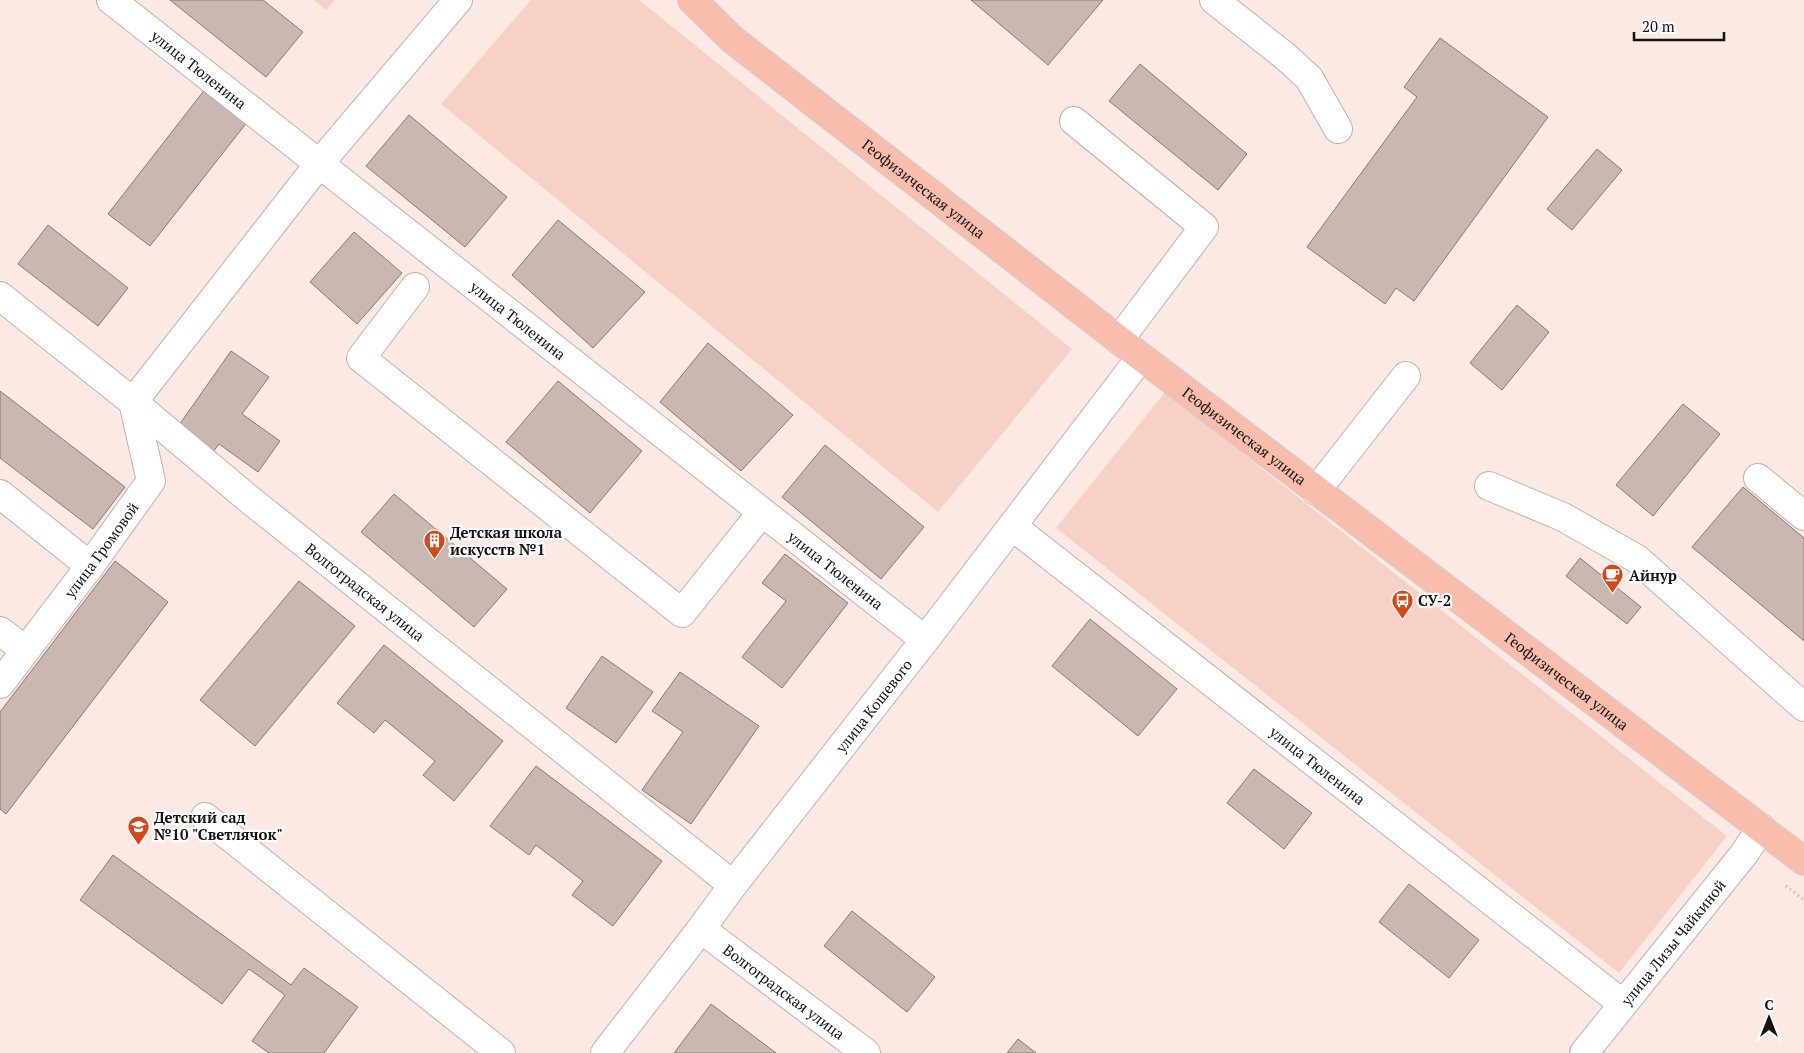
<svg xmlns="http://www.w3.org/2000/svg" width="1804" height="1053" viewBox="0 0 1804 1053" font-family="'PT Serif',serif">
<rect width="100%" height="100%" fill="#fde9e3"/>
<g fill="#f7d1c6">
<polygon points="314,0 335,0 326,10"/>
<polygon points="531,0 639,0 1072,349 938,512 441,104"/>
<polygon points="1165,392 1727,836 1619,973 1056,528"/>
</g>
<g fill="#cab7b1" stroke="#8a7873">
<polygon points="170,0 263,0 303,32 266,77"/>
<polygon points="971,0 1103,0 1048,65"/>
<polygon points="1440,38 1548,117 1414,301 1396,288 1385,304 1307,247 1417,97 1404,87"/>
<polygon points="1140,64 1247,154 1218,190 1109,101"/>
<polygon points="206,88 248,121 150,246 108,214"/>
<polygon points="409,115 507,197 465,247 366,166"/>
<polygon points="1597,149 1622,170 1572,230 1547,209"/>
<polygon points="558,220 645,292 593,348 512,275"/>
<polygon points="48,225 128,288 98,326 18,264"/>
<polygon points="354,232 402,273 357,324 310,282"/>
<polygon points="1517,305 1549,332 1502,390 1470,363"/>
<polygon points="708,343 793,415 741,471 660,402"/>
<polygon points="231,351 269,377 242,414 280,441 258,472 219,444 213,452 177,428"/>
<polygon points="558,381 642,451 590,513 506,442"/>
<polygon points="0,391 125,487 93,529 0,458"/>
<polygon points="1683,404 1720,434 1653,516 1616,485"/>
<polygon points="825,445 924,527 881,579 782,497"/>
<polygon points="1743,487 1804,538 1804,641 1692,547"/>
<polygon points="394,494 507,589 474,627 361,532"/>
<polygon points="785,554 848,603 782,688 742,657 786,601 762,583"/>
<polygon points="1580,558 1641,607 1627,624 1566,576"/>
<polygon points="115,561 168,602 6,814 0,809 0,712"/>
<polygon points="299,581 355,626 255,746 200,700"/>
<polygon points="1090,619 1177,689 1138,736 1052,666"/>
<polygon points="384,645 503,741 454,801 423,775 435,761 385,720 374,733 337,703"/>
<polygon points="602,656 653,692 616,743 566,708"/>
<polygon points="680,672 759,726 691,824 642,790 683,732 652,711"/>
<polygon points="536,766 662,861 613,926 572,895 583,881 536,845 529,855 490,826"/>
<polygon points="1254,769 1312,813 1284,849 1227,803"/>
<polygon points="113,855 291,985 304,968 358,1007 324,1053 269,1053 252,1041 285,995 249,969 222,1004 80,900"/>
<polygon points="1409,884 1479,940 1449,978 1379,922"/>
<polygon points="852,911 935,977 907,1012 824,946"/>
<polygon points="711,1004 776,1053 674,1053"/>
<polygon points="1018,1039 1036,1053 1007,1053"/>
</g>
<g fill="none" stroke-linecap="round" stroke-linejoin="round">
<defs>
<g id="minor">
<path id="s1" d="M111,0L925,640"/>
<polyline points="1214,0 1286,57 1309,78 1338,129"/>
<polyline points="1074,121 1204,227 1119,340"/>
<polyline points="415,287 361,358 682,613 762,512"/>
<path id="s2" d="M0,296L133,402L250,500L733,885"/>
<polyline points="1758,478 1804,516"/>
<polyline points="1489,486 1563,517 1637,559 1804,707"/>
<polyline points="1316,491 1406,376"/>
<polyline points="0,494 90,566"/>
<path id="s3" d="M1012,526L1623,1004"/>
<polyline points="0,631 25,650"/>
<path id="s4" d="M0,684L90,566L151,481L133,402L319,164L458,0"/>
<polyline points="205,817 501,1053"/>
<path id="s5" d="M701,929L866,1053"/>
<path id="s6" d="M605,1053L701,929L733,885L925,640L1141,357"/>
<path id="s7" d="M1584,1053L1744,854L1761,828"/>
</g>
<g id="major">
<path id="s8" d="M692,0L733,40L1119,340L1804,861"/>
</g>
</defs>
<use href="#minor" stroke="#c3b0aa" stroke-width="30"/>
<use href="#major" stroke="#d1cfcf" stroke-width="30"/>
<polyline stroke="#b4a4a0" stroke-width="3" stroke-dasharray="1 4" stroke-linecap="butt" points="1786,886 1804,900"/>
<use href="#minor" stroke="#fff" stroke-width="28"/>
<use href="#major" stroke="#f8bdac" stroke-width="28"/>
</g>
<defs>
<symbol id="building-pin" viewBox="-11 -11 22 30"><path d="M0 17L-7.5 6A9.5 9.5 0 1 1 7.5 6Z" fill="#d24a1c" stroke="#fff"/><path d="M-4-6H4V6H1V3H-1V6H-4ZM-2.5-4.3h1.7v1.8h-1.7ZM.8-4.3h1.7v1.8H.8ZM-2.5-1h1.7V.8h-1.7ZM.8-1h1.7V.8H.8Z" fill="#fff"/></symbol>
<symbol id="cafe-pin" viewBox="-11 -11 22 30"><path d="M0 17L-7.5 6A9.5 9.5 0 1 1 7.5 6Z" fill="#d24a1c" stroke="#fff"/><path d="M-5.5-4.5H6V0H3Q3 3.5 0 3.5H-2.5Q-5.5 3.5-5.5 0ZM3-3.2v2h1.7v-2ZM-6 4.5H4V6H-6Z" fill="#fff"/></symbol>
<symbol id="bus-pin" viewBox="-11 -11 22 30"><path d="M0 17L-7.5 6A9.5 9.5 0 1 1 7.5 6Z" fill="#d24a1c" stroke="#fff"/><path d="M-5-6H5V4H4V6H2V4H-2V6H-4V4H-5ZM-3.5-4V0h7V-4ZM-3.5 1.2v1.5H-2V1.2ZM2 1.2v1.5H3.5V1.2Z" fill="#fff"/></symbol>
<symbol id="school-pin" viewBox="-11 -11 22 30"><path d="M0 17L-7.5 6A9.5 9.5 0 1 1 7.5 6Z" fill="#d24a1c" stroke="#fff"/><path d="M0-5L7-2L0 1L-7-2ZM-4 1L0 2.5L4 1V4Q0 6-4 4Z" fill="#fff"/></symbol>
</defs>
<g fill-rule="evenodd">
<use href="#building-pin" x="422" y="528" width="25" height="34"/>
<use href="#cafe-pin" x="1600" y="562" width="25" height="34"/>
<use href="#bus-pin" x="1390" y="588" width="25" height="34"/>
<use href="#school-pin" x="126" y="814" width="25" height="34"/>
</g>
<g text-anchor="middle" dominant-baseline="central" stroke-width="4.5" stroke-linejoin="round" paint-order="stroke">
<g font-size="15" fill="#17110f" stroke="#fff">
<text stroke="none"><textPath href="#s1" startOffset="112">улица Тюленина</textPath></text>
<text stroke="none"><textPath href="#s8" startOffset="299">Геофизическая улица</textPath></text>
<text stroke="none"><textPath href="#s1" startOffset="518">улица Тюленина</textPath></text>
<text stroke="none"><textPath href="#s8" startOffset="704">Геофизическая улица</textPath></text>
<text stroke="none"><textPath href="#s4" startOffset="168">улица Громовой</textPath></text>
<text stroke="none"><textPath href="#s1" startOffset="922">улица Тюленина</textPath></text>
<text stroke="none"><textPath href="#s2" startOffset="470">Волгоградская улица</textPath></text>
<text stroke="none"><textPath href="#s8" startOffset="1109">Геофизическая улица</textPath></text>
<text stroke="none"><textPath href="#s6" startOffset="439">улица Кошевого</textPath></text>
<text stroke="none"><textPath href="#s3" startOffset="388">улица Тюленина</textPath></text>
<text stroke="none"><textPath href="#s7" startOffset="142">улица Лизы Чайкиной</textPath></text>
<text stroke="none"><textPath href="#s5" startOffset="104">Волгоградская улица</textPath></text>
</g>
<g font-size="15" font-weight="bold" fill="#17110f" stroke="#fff" text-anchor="start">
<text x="450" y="532">Детская школа<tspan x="450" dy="17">искусств №1</tspan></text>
<text x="1629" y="575">Айнур</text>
<text x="1418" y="600">СУ-2</text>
<text x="154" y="817">Детский сад<tspan x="154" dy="17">№10 "Светлячок"</tspan></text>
</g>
</g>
<g transform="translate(1769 1018)" stroke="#ffffff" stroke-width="4" paint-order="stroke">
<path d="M0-4L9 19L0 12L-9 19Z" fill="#17110f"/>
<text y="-8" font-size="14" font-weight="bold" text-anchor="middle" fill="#17110f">С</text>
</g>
<path d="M1634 32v8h90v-8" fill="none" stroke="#17110f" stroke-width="2.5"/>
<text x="1642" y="32" font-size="15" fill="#17110f" stroke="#ffffff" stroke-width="4" paint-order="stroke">20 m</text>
</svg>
